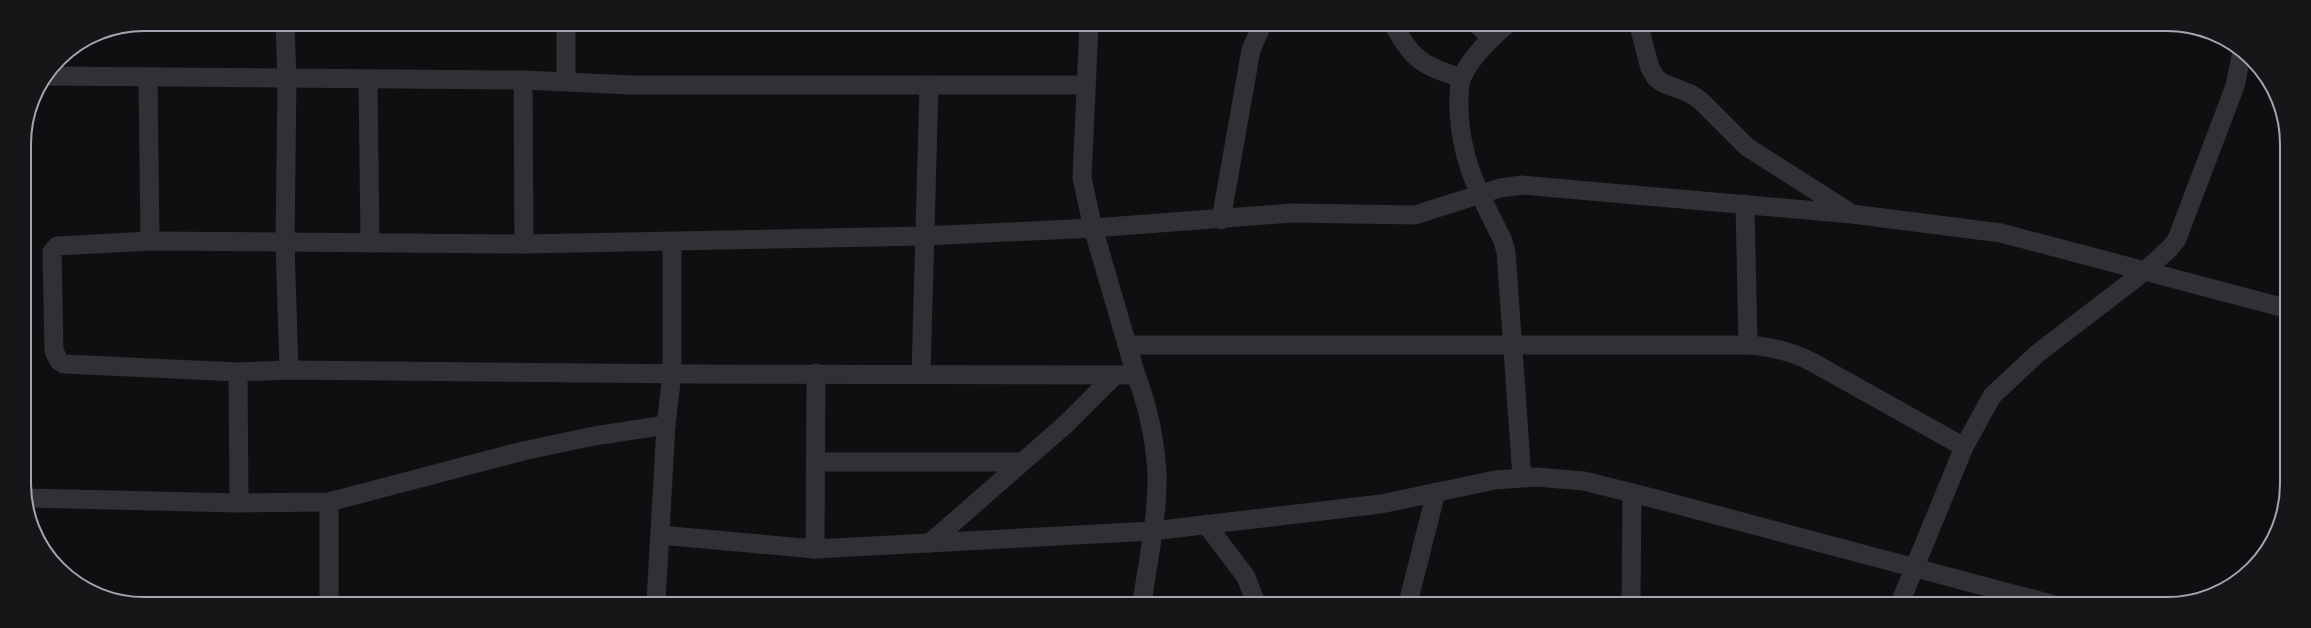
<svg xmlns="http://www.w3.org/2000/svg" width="2311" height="628" viewBox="0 0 2311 628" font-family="Figtree,sans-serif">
<rect width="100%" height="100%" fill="#0f0f11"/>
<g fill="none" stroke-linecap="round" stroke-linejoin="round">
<g stroke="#313135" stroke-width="19">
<polyline points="285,24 287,79 285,244 289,370"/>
<polyline points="1089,25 1082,178 1093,228 1136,375"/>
<path d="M1394,25C1412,61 1425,66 1461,78"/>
<polyline points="1479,26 1491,38"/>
<path d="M1505,26C1489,40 1471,57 1462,77C1458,86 1459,100 1459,110C1461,163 1480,194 1503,241L1506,252L1522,477"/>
<polyline points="1639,26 1650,68 1656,78 1663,83 1691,94 1701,101 1747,147 1849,212"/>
<polyline points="48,76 523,80 631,85 1085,85"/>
<polyline points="148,79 150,241"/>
<polyline points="368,79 370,243"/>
<polyline points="523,80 524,244"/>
<polyline points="566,81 566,24"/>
<polyline points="1745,204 1748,345"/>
<polyline points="1221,220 1251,50 1262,25"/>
<path d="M1128,345H1748C1772,347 1790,351 1812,362L1964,447"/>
<polyline points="238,372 239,503"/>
<polyline points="921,374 929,85"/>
<polyline points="816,462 1020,462"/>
<polyline points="26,498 239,503 329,502 523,451 594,436 666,425"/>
<polyline points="1206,524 1246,577 1256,603"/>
<polyline points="660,535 815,549 1152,531 1381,504 1495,480 1536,477 1584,481 1652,498 2051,604"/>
<polyline points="930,543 1066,424 1115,375"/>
<polyline points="815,549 816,373"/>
<polyline points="329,602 329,502"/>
<polyline points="656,602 666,425 672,374 672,243"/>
<path d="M1142,603C1148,560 1158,516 1157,473C1155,439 1148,406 1136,375L699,374L289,370L238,372L64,364L59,361L54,351L52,252L57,246L150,241L524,244L924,236L1093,228L1292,213L1415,215L1500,188L1522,185L1852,214L2001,233L2285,308"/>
<polyline points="1408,603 1436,492"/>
<polyline points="1631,603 1632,493"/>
<polyline points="1900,603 1964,447 1992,396 2038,353 2145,271 2170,248 2177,239 2235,86 2242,52"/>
</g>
</g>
<path d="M0 0H2311V628H0ZM144 31H2167A113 113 0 0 1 2280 144V484A113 113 0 0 1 2167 597H144A113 113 0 0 1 31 484V144A113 113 0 0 1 144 31Z" fill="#161618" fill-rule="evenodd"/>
<path fill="none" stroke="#a2a6b0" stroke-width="2" d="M144 31H2167A113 113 0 0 1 2280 144V484A113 113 0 0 1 2167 597H144A113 113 0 0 1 31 484V144A113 113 0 0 1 144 31Z"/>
</svg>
